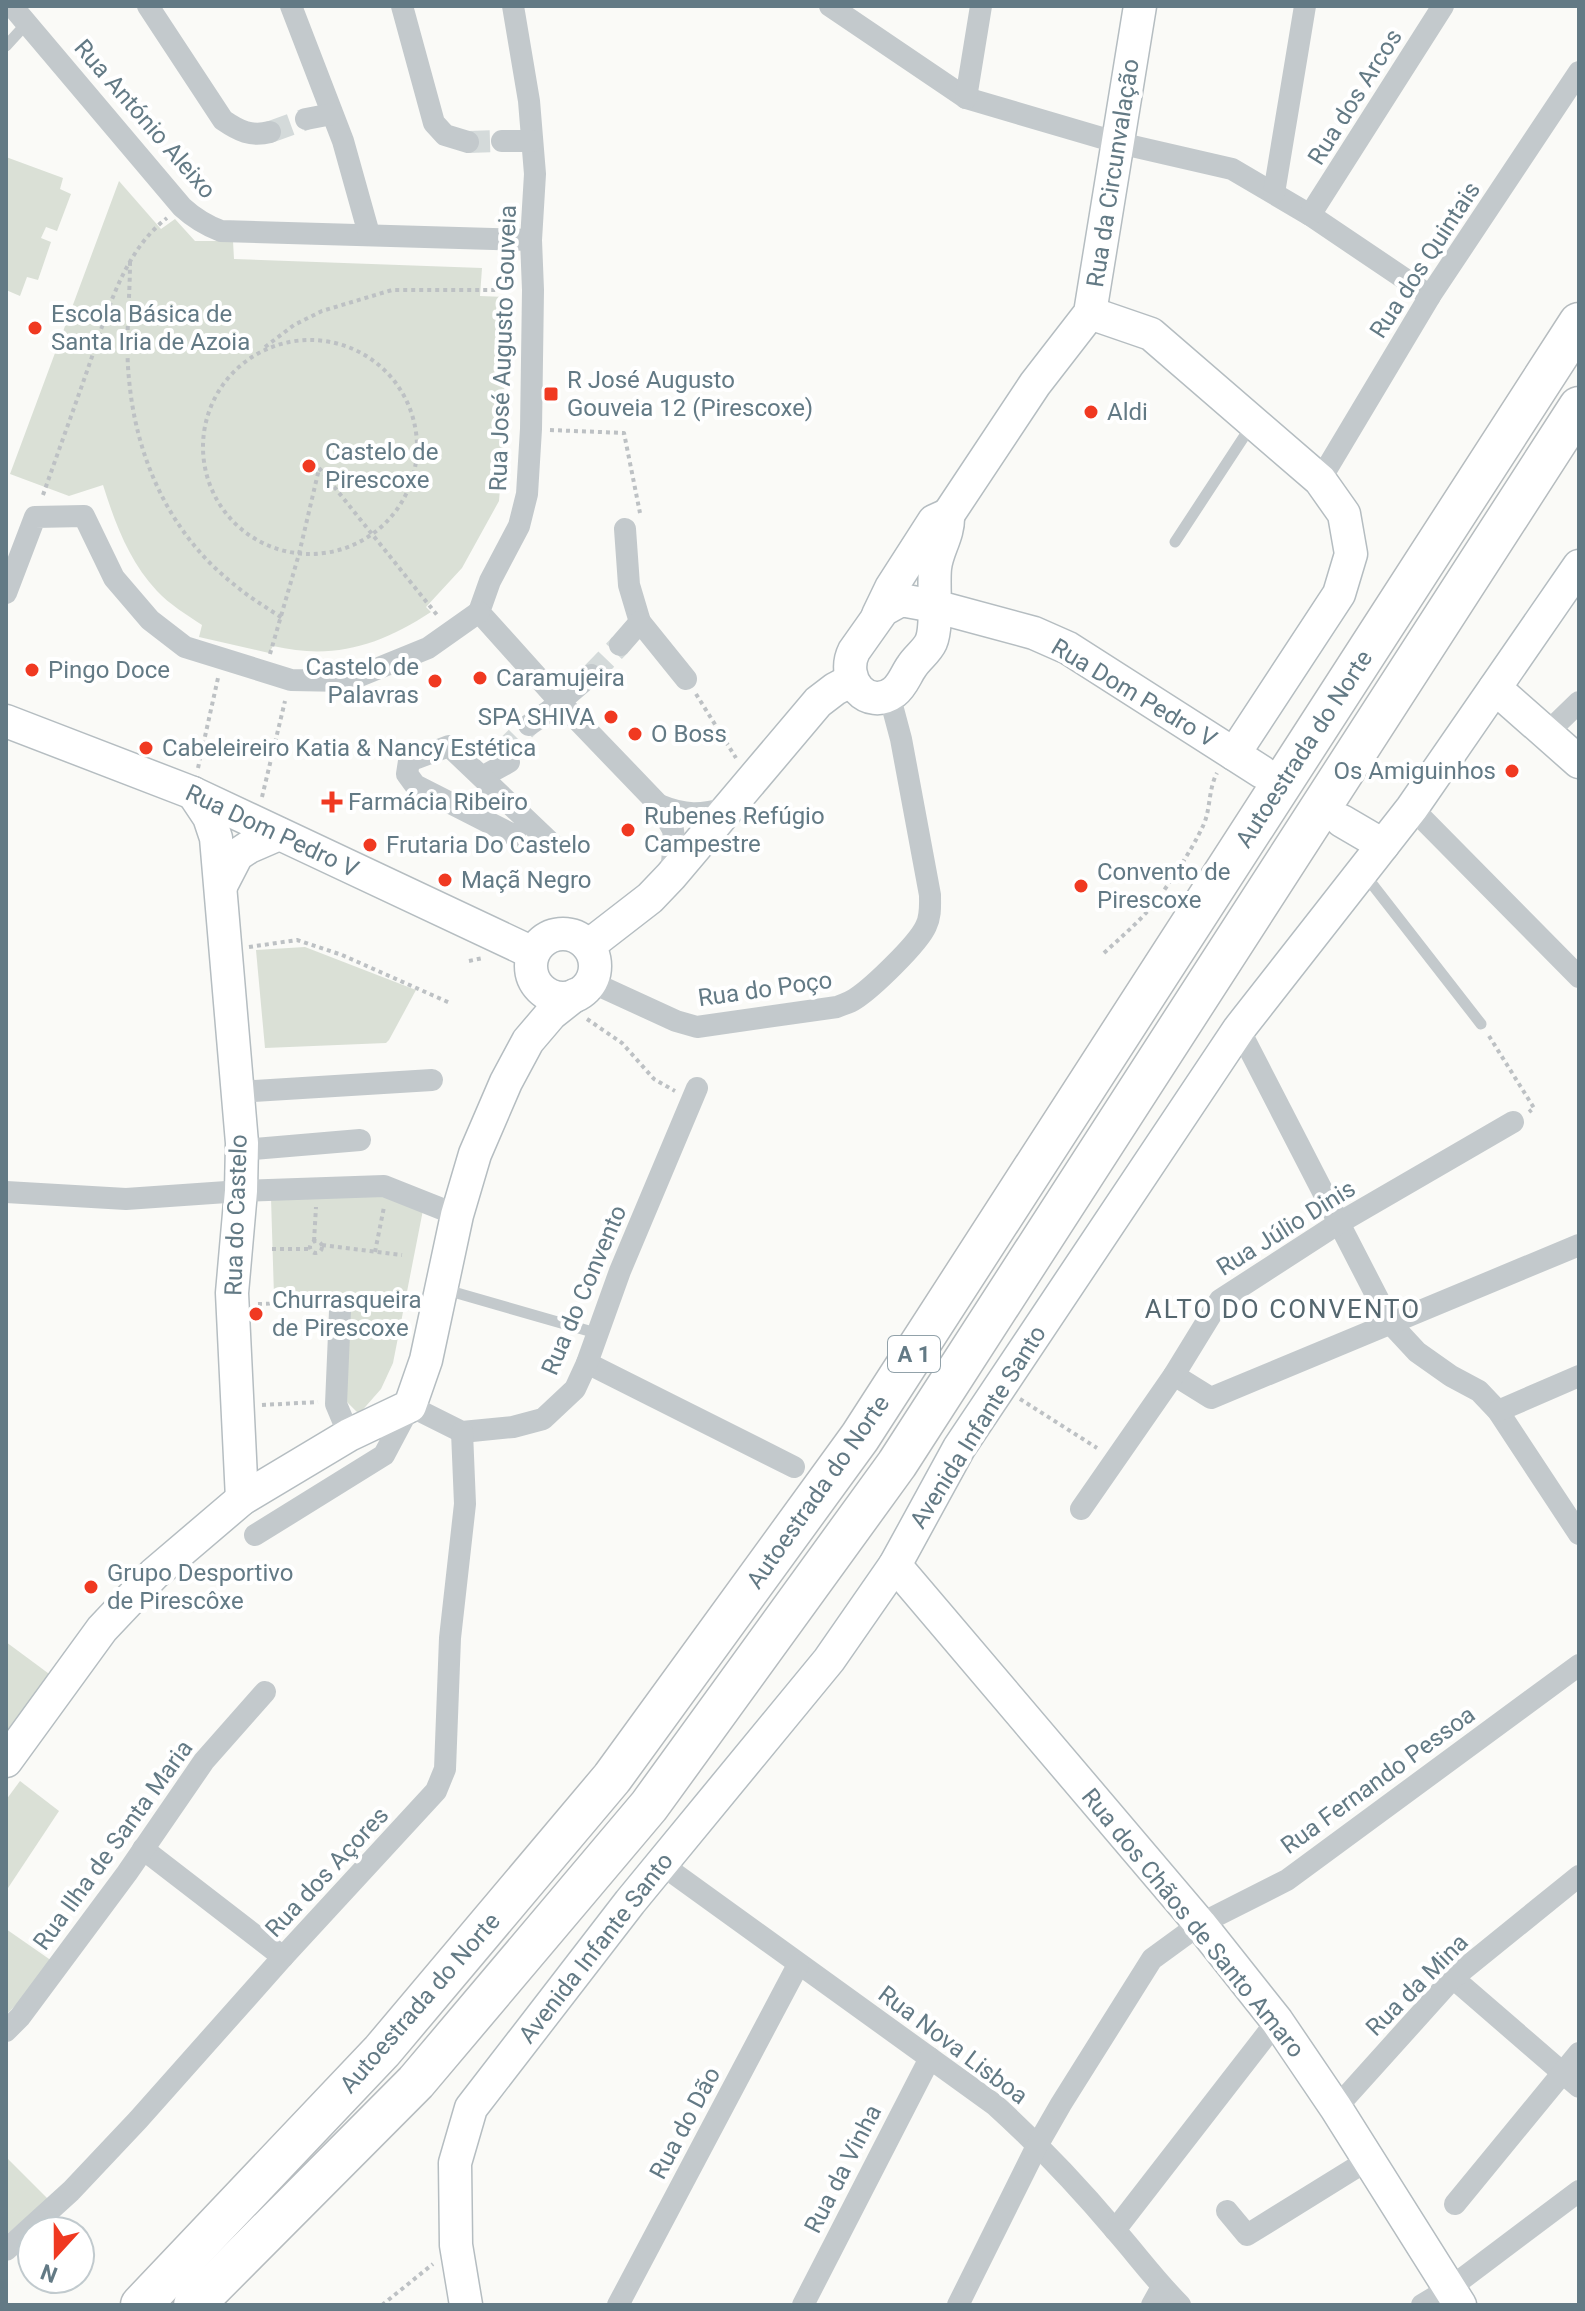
<svg xmlns="http://www.w3.org/2000/svg" width="1585" height="2311" viewBox="0 0 1585 2311" font-family="Roboto,sans-serif">
<rect width="100%" height="100%" fill="#fafaf7"/>
<g fill="#dae0d6">
<polygon points="6,157 63,178 60,189 71,194 57,231 46,227 41,238 51,242 38,280 27,277 20,296 6,290"/>
<path d="M119,181L161,229L175,219L195,241H233L234,259L482,268L480,296L506,297L503,453L499,501L462,568L426,607L431,612C379,646 333,660 273,646L269,653L199,637L202,625C187,615 169,604 157,591C129,561 115,523 103,485L69,496L10,474Z"/>
<polygon points="305,947 416,990 389,1040 386,1043 265,1048 256,950"/>
<polygon points="386,1196 423,1210 393,1363 381,1389 359,1414 344,1399 345,1303 338,1297 274,1296 271,1198"/>
<polygon points="6,1642 56,1679 6,1744"/>
<polygon points="20,1781 59,1811 6,1891 6,1800"/>
<polygon points="6,1929 52,1961 27,1994 6,2015"/>
<polygon points="6,2157 48,2199 6,2235"/>
</g>
<g fill="none" stroke-linecap="round" stroke-linejoin="round">
<g stroke="#d4dada" stroke-width="22" stroke-dasharray="22 11" stroke-linecap="butt">
<polyline points="270,132 306,119"/>
<polyline points="468,142 502,141"/>
<polyline points="591,675 620,645"/>
<polyline points="501,753 529,725"/>
</g>
<defs>
<g id="secondary">
<polyline points="1090,313 1151,334 1320,480 1344,514 1351,554 1339,594 1234,754"/>
<path d="M948,515C949,536 937,549 935,568C933,587 938,626 931,642C927,651 917,658 912,666C906,674 903,685 894,692C867,712 840,679 854,651L883,610L901,600L934,606L1034,633L1068,648L1262,772"/>
<polyline points="948,515 1035,384 1090,313 1140,6"/>
<polyline points="878,615 891,588 934,521 945,516"/>
<polyline points="1495,688 1579,762"/>
<polyline points="6,721 193,793 533,953"/>
<polyline points="193,793 209,817 216,838 242,1143 241,1191 232,1293 242,1499"/>
<polyline points="1342,821 1383,845"/>
<polyline points="222,884 237,855 249,847 279,834"/>
<circle cx="563" cy="966" r="32"/>
<polyline points="588,946 650,898 671,876 818,702 835,689 852,680"/>
<polyline points="895,1565 1200,1924 1277,2021 1336,2108 1460,2305"/>
<polyline points="6,1761 102,1629 154,1574 242,1499 349,1435 410,1406 426,1360 457,1215 475,1154 506,1082 528,1041 551,1014 575,995"/>
<polyline points="466,2305 456,2245 455,2163 471,2108 630,1902 829,1660 895,1565 959,1448 1239,1029 1412,808 1579,566"/>
</g>
<g id="highway">
<polyline points="141,2305 382,2051 612,1778 860,1437 1579,323"/>
<polyline points="194,2305 416,2082 649,1806 897,1464 1579,407"/>
</g>
</defs>
<use href="#secondary" stroke="#b5bdc1" stroke-width="35"/>
<use href="#highway" stroke="#b6bcbf" stroke-width="43"/>
<g stroke="#bdc1c4" stroke-width="4" stroke-dasharray="4 4" stroke-linecap="butt">
<path d="M130,262C130,299 125,343 129,379C136,459 171,536 236,586C250,598 266,607 282,618"/>
<circle cx="310" cy="447" r="107"/>
<polyline points="265,347 294,325 322,311 392,290 514,290"/>
<polyline points="550,430 624,433 640,513"/>
<polyline points="319,468 437,615"/>
<path d="M43,495C57,455 72,414 86,374C105,321 120,254 167,218"/>
<polyline points="270,654 299,554 319,469"/>
<polyline points="696,694 736,758"/>
<polyline points="198,768 218,678"/>
<polyline points="262,797 285,701"/>
<polyline points="249,947 297,940 342,955 450,1003"/>
<path d="M1104,953C1118,940 1132,928 1145,914C1163,895 1192,850 1203,826C1211,809 1208,790 1217,773"/>
<polyline points="469,961 483,958"/>
<polyline points="587,1019 622,1043 654,1079 675,1091"/>
<polyline points="1489,1036 1534,1108 1529,1112"/>
<circle cx="316" cy="1247" r="6"/>
<polyline points="314,1241 316,1207"/>
<polyline points="322,1245 402,1255"/>
<polyline points="272,1249 310,1249"/>
<polyline points="375,1252 384,1207"/>
<polyline points="258,1304 322,1302"/>
<polyline points="1020,1399 1097,1448"/>
<polyline points="262,1405 318,1402"/>
<polyline points="382,2305 433,2264"/>
</g>
<g stroke="#c3c9cc" stroke-width="11">
<polyline points="6,46 27,23"/>
<polyline points="1175,542 1251,426"/>
<polyline points="1365,875 1481,1024"/>
<polyline points="443,1289 596,1333"/>
</g>
<g stroke="#c3c9cc" stroke-width="22">
<path d="M12,6L182,207C194,218 205,225 221,231L531,240"/>
<path d="M148,6L223,120C239,131 251,137 270,132"/>
<polyline points="291,6 343,141 369,234"/>
<polyline points="402,6 434,123 445,135 468,142"/>
<polyline points="513,6 529,101 535,174 531,240 533,290 531,429 527,494 519,526 490,581 479,612 560,702 659,805 673,830 674,838 671,876"/>
<polyline points="830,6 966,98 1119,143 1232,169 1310,215 1430,296"/>
<polyline points="966,98 981,6"/>
<polyline points="306,119 332,114"/>
<polyline points="502,141 532,141"/>
<polyline points="1274,193 1305,6"/>
<polyline points="1310,215 1443,6"/>
<polyline points="1320,480 1430,296 1579,72"/>
<polyline points="625,529 629,585 640,622"/>
<polyline points="6,593 35,517 84,516 114,578 150,620 185,647 291,680 347,681 428,648 479,612"/>
<polyline points="620,645 640,622 686,679"/>
<polyline points="529,725 549,711 591,675"/>
<polyline points="1547,733 1579,702"/>
<polyline points="482,777 509,762"/>
<path d="M659,805C686,816 700,815 728,808"/>
<polyline points="1412,808 1579,977"/>
<polyline points="515,836 415,785 407,774 409,761 449,746 552,844"/>
<path d="M591,982L676,1021L697,1027L837,1007C844,1004 849,1003 855,999C872,988 918,944 926,926C931,916 930,906 930,895L901,739L889,694"/>
<polyline points="1239,1029 1391,1324 1417,1352 1451,1376 1479,1391 1498,1411 1579,1534"/>
<polyline points="237,1092 432,1080"/>
<polyline points="242,1150 360,1140"/>
<polyline points="6,1192 126,1199 241,1191 384,1186 457,1215"/>
<polyline points="340,1311 336,1404 349,1435"/>
<polyline points="587,1363 794,1467"/>
<polyline points="1174,1375 1211,1398 1579,1245"/>
<polyline points="1498,1411 1579,1376"/>
<polyline points="1081,1509 1174,1375 1220,1300 1339,1223 1513,1122"/>
<polyline points="255,1535 384,1455 410,1406 462,1432 513,1427 543,1419 575,1389 587,1363 620,1271 697,1088"/>
<polyline points="143,1849 283,1957"/>
<path d="M661,1864L995,2105C1038,2144 1078,2186 1115,2230C1137,2255 1156,2281 1180,2305"/>
<polyline points="1453,1978 1579,2087"/>
<polyline points="6,2031 20,2017 127,1873 204,1761 265,1692"/>
<polyline points="1336,2108 1453,1978 1579,1876"/>
<polyline points="1455,2204 1579,2053"/>
<polyline points="1227,2211 1247,2235 1368,2160"/>
<polyline points="1115,2230 1277,2021"/>
<polyline points="6,2250 71,2191 138,2120 283,1957 436,1791 445,1769 450,1638 465,1504 462,1432"/>
<polyline points="618,2305 798,1965"/>
<polyline points="803,2305 930,2058"/>
<polyline points="958,2305 1038,2144 1061,2104 1152,1959 1200,1924 1287,1880 1579,1665"/>
<polyline points="1152,2305 1162,2287"/>
<polyline points="1422,2305 1450,2288 1579,2191"/>
</g>
<use href="#secondary" stroke="#fff" stroke-width="32"/>
<use href="#highway" stroke="#fff" stroke-width="40"/>
</g>
<g fill="#f03921" stroke="#fff" stroke-width="3">
<circle cx="35" cy="328" r="8"/>
<rect x="543" y="386" width="16" height="16" rx="4"/>
<circle cx="1091" cy="412" r="8"/>
<circle cx="309" cy="466" r="8"/>
<circle cx="32" cy="670" r="8"/>
<circle cx="480" cy="678" r="8"/>
<circle cx="435" cy="681" r="8"/>
<circle cx="611" cy="717" r="8"/>
<circle cx="635" cy="734" r="8"/>
<circle cx="146" cy="748" r="8"/>
<circle cx="1512" cy="771" r="8"/>
<path d="M328 790h8v8h8v8h-8v8h-8v-8h-8v-8h8z"/>
<circle cx="628" cy="830" r="8"/>
<circle cx="370" cy="845" r="8"/>
<circle cx="445" cy="880" r="8"/>
<circle cx="1081" cy="886" r="8"/>
<circle cx="256" cy="1314" r="8"/>
<circle cx="91" cy="1587" r="8"/>
</g>
<g text-anchor="middle" dominant-baseline="central" stroke-width="8" stroke-linejoin="round" paint-order="stroke">
<rect fill="#fff" stroke="#92a2aa" stroke-width="2" x="888" y="1336" width="52" height="36" rx="6"/>
<g font-size="22" font-weight="bold" fill="#637a85">
<text x="914" y="1354">A 1</text>
</g>
<g font-size="24" fill="#637a85" stroke="#fff">
<text transform="translate(1355 97) rotate(-58)">Rua dos Arcos</text>
<text transform="translate(145 119) rotate(49)">Rua António Aleixo</text>
<text transform="translate(1113 173) rotate(-81)">Rua da Circunvalação</text>
<text transform="translate(1425 260) rotate(-57)">Rua dos Quintais</text>
<text transform="translate(503 348) rotate(-88)">Rua José Augusto Gouveia</text>
<text transform="translate(1134 693) rotate(31)">Rua Dom Pedro V</text>
<text transform="translate(1304 749) rotate(-57)">Autoestrada do Norte</text>
<text transform="translate(272 831) rotate(25)">Rua Dom Pedro V</text>
<text transform="translate(765 989) rotate(-8)">Rua do Poço</text>
<text transform="translate(236 1215) rotate(-88)">Rua do Castelo</text>
<text transform="translate(1286 1228) rotate(-32)">Rua Júlio Dinis</text>
<text transform="translate(584 1290) rotate(-67)">Rua do Convento</text>
<text transform="translate(978 1427) rotate(-58)">Avenida Infante Santo</text>
<text transform="translate(818 1492) rotate(-55)">Autoestrada do Norte</text>
<text transform="translate(1378 1780) rotate(-36)">Rua Fernando Pessoa</text>
<text transform="translate(113 1845) rotate(-54)">Rua Ilha de Santa Maria</text>
<text transform="translate(327 1872) rotate(-47)">Rua dos Açores</text>
<text transform="translate(1193 1923) rotate(51)">Rua dos Chãos de Santo Amaro</text>
<text transform="translate(596 1948) rotate(-52)">Avenida Infante Santo</text>
<text transform="translate(1417 1985) rotate(-45)">Rua da Mina</text>
<text transform="translate(420 2003) rotate(-49)">Autoestrada do Norte</text>
<text transform="translate(953 2045) rotate(37)">Rua Nova Lisboa</text>
<text transform="translate(685 2123) rotate(-62)">Rua do Dão</text>
<text transform="translate(843 2169) rotate(-63)">Rua da Vinha</text>
</g>
<g font-size="24" fill="#637a85" stroke="#fff" text-anchor="start">
<text x="51" y="314">Escola Básica de<tspan x="51" dy="28">Santa Iria de Azoia</tspan></text>
<text x="567" y="380">R José Augusto<tspan x="567" dy="28">Gouveia 12 (Pirescoxe)</tspan></text>
<text x="1107" y="412">Aldi</text>
<text x="325" y="452">Castelo de<tspan x="325" dy="28">Pirescoxe</tspan></text>
<text x="419" y="667" text-anchor="end">Castelo de<tspan x="419" dy="28">Palavras</tspan></text>
<text x="48" y="670">Pingo Doce</text>
<text x="496" y="678">Caramujeira</text>
<text x="595" y="717" text-anchor="end">SPA SHIVA</text>
<text x="651" y="734">O Boss</text>
<text x="162" y="748">Cabeleireiro Katia &amp; Nancy Estética</text>
<text x="1496" y="771" text-anchor="end">Os Amiguinhos</text>
<text x="348" y="802">Farmácia Ribeiro</text>
<text x="644" y="816">Rubenes Refúgio<tspan x="644" dy="28">Campestre</tspan></text>
<text x="386" y="845">Frutaria Do Castelo</text>
<text x="1097" y="872">Convento de<tspan x="1097" dy="28">Pirescoxe</tspan></text>
<text x="461" y="880">Maçã Negro</text>
<text x="272" y="1300">Churrasqueira<tspan x="272" dy="28">de Pirescoxe</tspan></text>
<text x="107" y="1573">Grupo Desportivo<tspan x="107" dy="28">de Pirescôxe</tspan></text>
</g>
<g font-size="26" letter-spacing="2" fill="#55676f" stroke="#fff">
<text x="1283" y="1309">ALTO DO CONVENTO</text>
</g>
</g>
<rect width="1585" height="2311" fill="none" stroke="#637a85" stroke-width="16"/>
<g transform="translate(56 2255) rotate(201)"><circle r="38" fill="#ffffff" stroke="#c1cace" stroke-width="2"/>
<path d="M0-6L14 30L0 20L-14 30Z" fill="#f03921"/>
<text y="-12" font-size="22" font-weight="bold" text-anchor="middle" fill="#637a85">N</text>
</g>
</svg>
